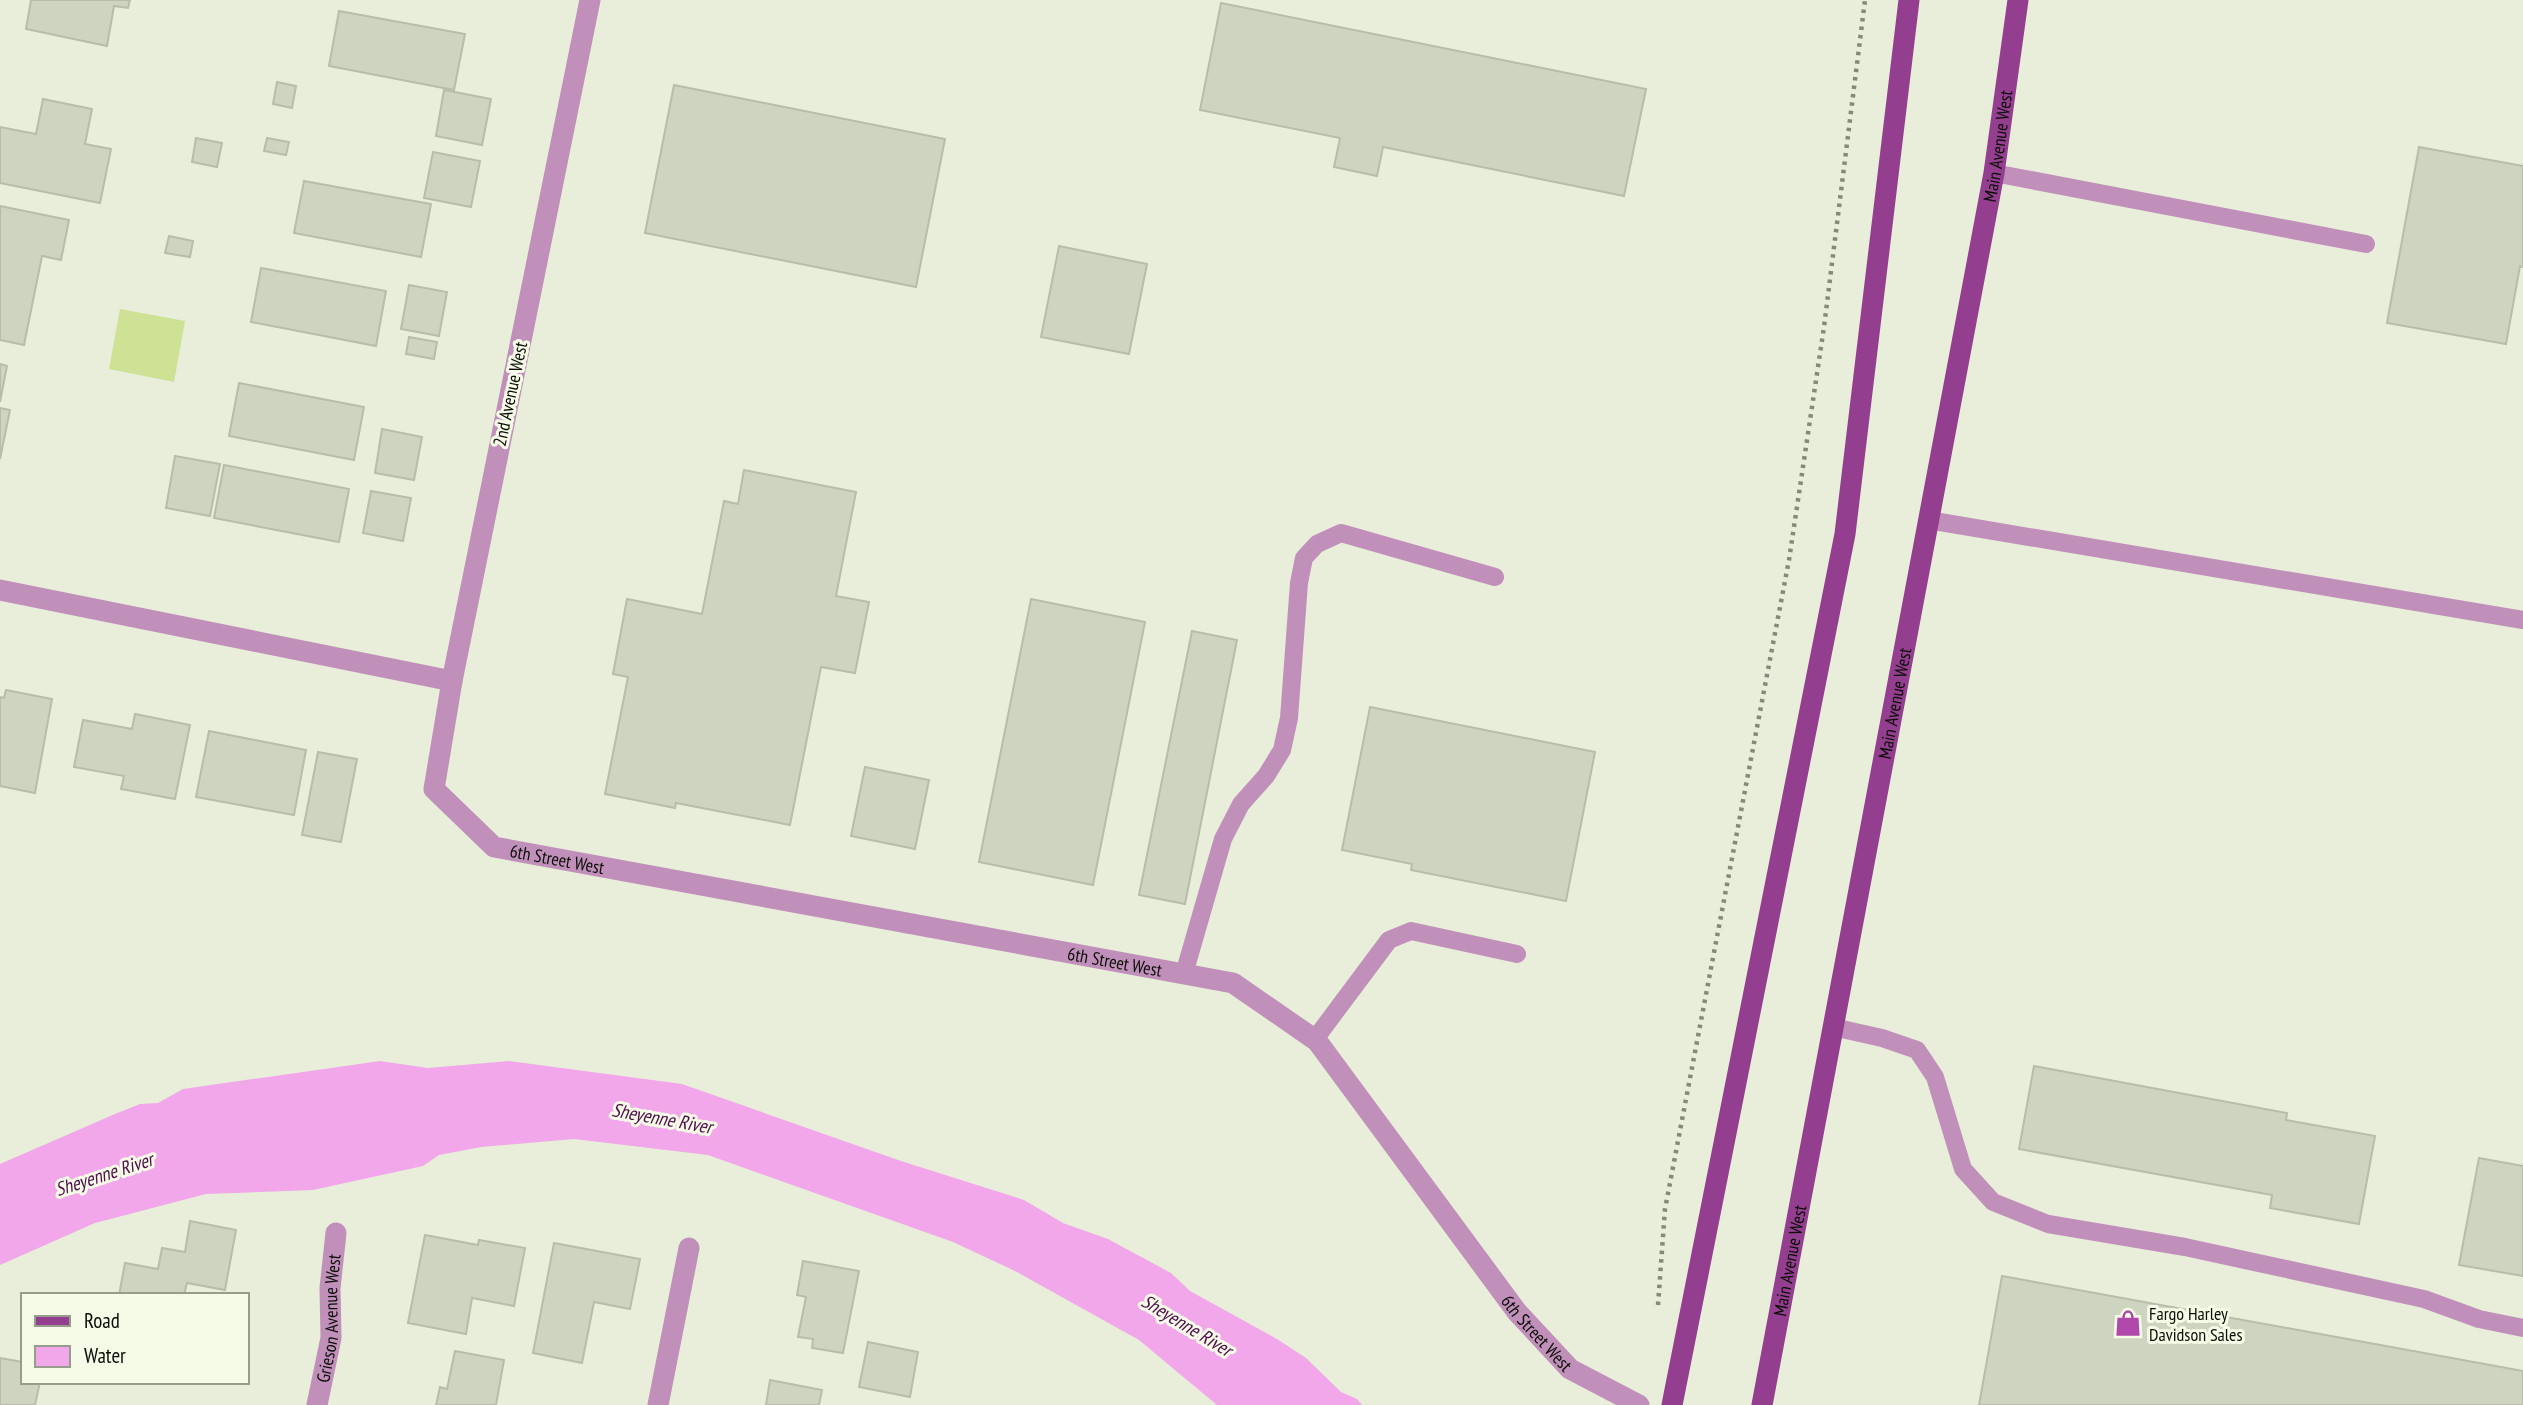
<svg xmlns="http://www.w3.org/2000/svg" width="2523" height="1405" viewBox="0 0 2523 1405" font-family="'PT Sans Narrow',sans-serif">
<rect width="100%" height="100%" fill="#e8eeda"/>
<polygon fill="#cee194" points="120,309 185,321 174,382 109,369"/>
<polygon fill="#f1a7ea" points="380,1061 428,1068 509,1061 682,1084 901,1161 1024,1200 1063,1223 1108,1239 1171,1273 1190,1291 1277,1339 1306,1358 1341,1392 1357,1399 1362,1405 1217,1405 1139,1340 1015,1271 953,1242 708,1155 574,1139 481,1147 439,1155 423,1166 313,1190 206,1194 95,1223 0,1265 0,1164 115,1114 140,1104 158,1103 183,1089"/>
<g fill="#cfd4c1" stroke="#b8bdaa" stroke-width="2">
<polygon points="31,0 130,0 128,8 114,6 107,46 26,29"/>
<polygon points="1221,3 1646,89 1624,196 1383,147 1377,176 1334,167 1340,138 1200,110"/>
<polygon points="339,11 465,34 454,90 329,66"/>
<polygon points="277,82 296,86 292,108 273,104"/>
<polygon points="674,85 945,139 916,287 645,233"/>
<polygon points="444,90 491,99 482,145 436,136"/>
<polygon points="43,99 92,109 85,144 111,149 100,203 0,183 0,127 36,134"/>
<polygon points="196,138 222,143 217,167 192,162"/>
<polygon points="267,138 289,142 286,155 264,151"/>
<polygon points="2419,147 2523,166 2523,267 2520,266 2506,344 2387,323"/>
<polygon points="433,152 480,161 471,207 424,198"/>
<polygon points="304,181 431,204 421,257 294,233"/>
<polygon points="0,206 69,220 61,260 42,256 24,345 0,340"/>
<polygon points="169,236 193,241 190,257 165,253"/>
<polygon points="1059,246 1147,264 1129,354 1041,337"/>
<polygon points="261,268 386,291 376,346 251,322"/>
<polygon points="409,285 447,292 439,336 401,329"/>
<polygon points="409,337 437,342 434,359 406,354"/>
<polygon points="0,364 7,366 0,402"/>
<polygon points="239,383 364,407 354,460 229,436"/>
<polygon points="0,408 10,410 0,459"/>
<polygon points="382,429 422,437 414,480 375,473"/>
<polygon points="175,456 220,464 210,516 166,508"/>
<polygon points="224,465 349,489 339,542 214,518"/>
<polygon points="744,470 856,492 836,596 869,602 855,673 821,667 790,825 676,803 675,808 605,794 628,677 613,674 627,599 702,614 724,501 738,504"/>
<polygon points="371,491 411,498 403,541 363,533"/>
<polygon points="1031,599 1145,622 1093,885 979,862"/>
<polygon points="1192,631 1237,640 1185,904 1139,895"/>
<polygon points="6,690 52,699 35,793 0,786 0,697 4,698"/>
<polygon points="1370,707 1595,752 1566,901 1411,870 1412,864 1342,850"/>
<polygon points="135,714 190,725 175,799 121,789 124,776 74,767 83,720 132,729"/>
<polygon points="209,731 306,750 294,815 196,797"/>
<polygon points="318,752 357,759 341,842 302,835"/>
<polygon points="865,767 929,780 915,849 851,836"/>
<polygon points="2034,1066 2287,1113 2286,1120 2375,1136 2359,1224 2270,1208 2272,1195 2019,1149"/>
<polygon points="2479,1158 2523,1166 2523,1276 2459,1265"/>
<polygon points="190,1221 236,1230 225,1290 187,1283 184,1295 119,1295 125,1263 158,1269 162,1248 185,1252"/>
<polygon points="425,1235 478,1245 479,1240 525,1248 514,1306 472,1298 466,1334 408,1323"/>
<polygon points="554,1243 640,1259 630,1309 594,1302 582,1363 533,1353"/>
<polygon points="803,1261 859,1271 843,1353 812,1348 813,1339 798,1337 806,1297 797,1295"/>
<polygon points="2002,1276 2523,1371 2523,1405 1979,1405"/>
<polygon points="868,1342 918,1352 910,1397 859,1387"/>
<polygon points="455,1351 504,1360 496,1405 436,1405 440,1387 447,1389"/>
<polygon points="0,1358 23,1362 23,1382 40,1382 35,1405 0,1405"/>
<polygon points="770,1380 822,1390 819,1405 766,1405"/>
</g>
<g fill="none" stroke-linecap="round" stroke-linejoin="round">
<polyline stroke="#84897b" stroke-width="4.5" stroke-dasharray="3.5 5" stroke-linecap="butt" points="1658,1305 1665,1209 1789,560 1824,327 1865,0"/>
<g stroke="#c090ba" stroke-width="18">
<polyline points="1994,173 2366,244"/>
<polyline points="1928,520 2523,620"/>
<polyline points="1184,974 1223,839 1241,804 1266,776 1282,750 1289,718 1299,583 1304,558 1317,544 1341,533 1495,577"/>
<polyline points="1833,1027 1882,1038 1917,1050 1935,1077 1963,1169 1993,1202 2048,1224 2185,1247 2424,1299 2479,1319 2523,1328"/>
<polyline points="1315,1039 1389,940 1411,931 1517,954"/>
</g>
<g stroke="#c090ba" stroke-width="21">
<path id="s1" d="M590,0L452,681L434,789L494,847L1233,983L1317,1041L1517,1312L1570,1369L1639,1405"/>
<polyline points="0,590 452,681"/>
<path id="s2" d="M317,1405L331,1338L330,1288L336,1233"/>
<polyline points="658,1405 689,1248"/>
</g>
<g stroke="#943e8f" stroke-width="21">
<polyline points="1672,1405 1845,534 1909,0"/>
<path id="s3" d="M1762,1405L1994,173L2018,0"/>
</g>
</g>
<defs>
<symbol id="shop-bare" viewBox="-9 -9 18 18"><path d="M-5-2.5h2.3a2.7 3.5 0 0 1 5.4 0H5L5.5 6h-11ZM-1.5-2.5h3a1.5 2.3 0 0 0-3 0Z" fill="#b148ab" stroke="#f6fbe7" stroke-width="2.5" paint-order="stroke"/></symbol>
</defs>
<g fill-rule="evenodd">
<use href="#shop-bare" x="2109" y="1304" width="38" height="38"/>
</g>
<g text-anchor="middle" dominant-baseline="central" stroke-width="6" stroke-linejoin="round" paint-order="stroke">
<g font-size="18" fill="#0b0d07" stroke="#f6fbe7">
<text stroke="none"><textPath href="#s3" startOffset="1281">Main Avenue West</textPath></text>
<text transform="translate(510 394) rotate(-78)">2nd Avenue West</text>
<text stroke="none"><textPath href="#s3" startOffset="714">Main Avenue West</textPath></text>
<text stroke="none"><textPath href="#s1" startOffset="952">6th Street West</textPath></text>
<text stroke="none"><textPath href="#s1" startOffset="1519">6th Street West</textPath></text>
<text stroke="none"><textPath href="#s3" startOffset="147">Main Avenue West</textPath></text>
<text stroke="none"><textPath href="#s2" startOffset="88">Grieson Avenue West</textPath></text>
<text stroke="none"><textPath href="#s1" startOffset="2107">6th Street West</textPath></text>
</g>
<g font-size="18" fill="#0b0d07" stroke="#f6fbe7" text-anchor="start">
<text x="2149" y="1313">Fargo Harley<tspan x="2149" dy="21">Davidson Sales</tspan></text>
</g>
<g font-size="19" font-style="italic" fill="#4e0d4b" stroke="#f6fbe7">
<text transform="translate(662 1118) rotate(10)">Sheyenne River</text>
<text transform="translate(104 1174) rotate(-18)">Sheyenne River</text>
<text transform="translate(1187 1325) rotate(31)">Sheyenne River</text>
</g>
</g>
<rect x="21" y="1293" width="228" height="91" fill="#f6fbe7" stroke="#989c8d" stroke-width="2"/>
<rect x="35" y="1316" width="35" height="10" fill="#943e8f" stroke="#989c8d" stroke-width="2"/>
<text x="84" y="1328" font-size="21" fill="#0b0d07">Road</text>
<rect x="35" y="1346" width="35" height="21" fill="#f1a7ea" stroke="#989c8d" stroke-width="2"/>
<text x="84" y="1363" font-size="21" fill="#0b0d07">Water</text>
</svg>
